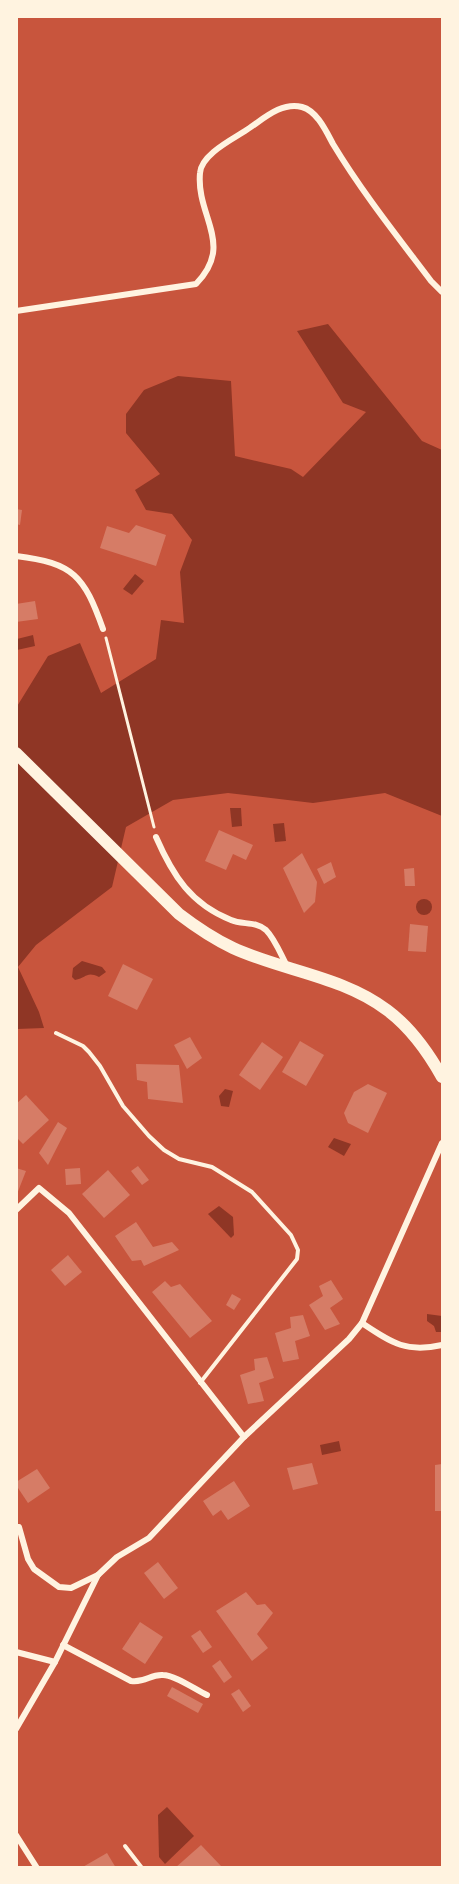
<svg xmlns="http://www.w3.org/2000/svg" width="459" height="1884" viewBox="0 0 459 1884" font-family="'Times New Roman',serif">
<rect width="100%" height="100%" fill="#c8553d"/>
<g fill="#8f3625">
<polygon points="328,324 422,441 442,450 442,816 385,793 313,803 228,793 173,800 126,827 112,887 36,945 18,967 39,1012 44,1028 17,1029 16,708 48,656 80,643 101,693 156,659 161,620 184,623 180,572 192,540 172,514 146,510 135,490 160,474 126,433 126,414 144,390 178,376 231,381 235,456 291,469 303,477 366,412 343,403 297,331"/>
<polygon points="135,574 144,581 132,595 123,589"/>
<polygon points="33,635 35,646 17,650 17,639"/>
<polygon points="230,808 241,808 242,826 232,827"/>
<polygon points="284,823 286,841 275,842 273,824"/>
<circle cx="424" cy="907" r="8"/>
<path d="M82,961L102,967L106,972L99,977C86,971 87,978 75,980L72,977L73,968Z"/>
<polygon points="225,1089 233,1091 229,1107 221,1106 219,1096"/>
<polygon points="334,1138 351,1144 344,1156 328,1147"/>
<polygon points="219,1206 233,1217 234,1235 231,1238 208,1214"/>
<polygon points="427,1314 442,1316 442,1332 436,1332 434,1326 427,1321"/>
<polygon points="339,1441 341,1451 322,1455 320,1445"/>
<polygon points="167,1807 194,1836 165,1864 159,1857 158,1815"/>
</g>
<g fill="#d67c66">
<polygon points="16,509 22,510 20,525 16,524"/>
<polygon points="136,525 166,535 156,566 100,548 107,526 129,533"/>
<polygon points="35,601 38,619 16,622 16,604"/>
<polygon points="219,830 253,845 246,860 233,854 226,870 205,861"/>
<polygon points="302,853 317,882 315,902 304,913 283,868"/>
<polygon points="331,862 336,877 324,884 317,869"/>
<polygon points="414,868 415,886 405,886 404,869"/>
<polygon points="410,924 428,926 426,952 408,951"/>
<polygon points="123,964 153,979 137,1010 108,996"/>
<polygon points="190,1037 202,1058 187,1069 174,1045"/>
<polygon points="300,1041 324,1055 306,1086 282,1072"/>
<polygon points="262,1042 283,1057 260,1090 239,1075"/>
<polygon points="136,1064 179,1065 183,1103 148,1099 147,1082 137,1080"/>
<polygon points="368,1084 387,1093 368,1133 348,1123 344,1113 354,1092"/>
<polygon points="26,1095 49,1120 23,1144 16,1137 16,1104"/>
<polygon points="58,1122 67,1128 48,1165 39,1153"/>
<polygon points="138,1166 149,1180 142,1185 131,1171"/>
<polygon points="16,1168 26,1171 17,1194 16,1194"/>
<polygon points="80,1168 81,1184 66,1185 65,1169"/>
<polygon points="108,1170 130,1195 104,1218 82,1194"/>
<polygon points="136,1222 153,1247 172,1242 179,1250 144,1266 141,1260 132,1261 115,1236"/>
<polygon points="68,1255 82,1272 65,1286 51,1270"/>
<polygon points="331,1280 343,1299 330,1308 340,1324 325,1330 309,1305 323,1296 319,1286"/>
<polygon points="165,1281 171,1287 180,1284 212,1321 190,1338 152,1292"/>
<polygon points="232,1294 241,1299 234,1310 226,1305"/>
<polygon points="303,1315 310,1336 295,1341 299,1359 283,1362 275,1333 291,1328 290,1317"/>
<polygon points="267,1357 274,1378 259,1383 264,1401 248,1404 240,1375 255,1370 254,1359"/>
<polygon points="312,1463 318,1484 293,1490 287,1468"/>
<polygon points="442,1464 442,1511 435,1511 435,1465"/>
<polygon points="37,1469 50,1488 28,1503 16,1485 16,1482"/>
<polygon points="234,1481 250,1506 228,1520 221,1510 213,1516 203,1501"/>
<polygon points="158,1562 178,1588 164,1599 144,1573"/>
<polygon points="246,1592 257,1605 265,1604 273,1613 257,1634 268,1648 252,1661 216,1611"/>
<polygon points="140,1622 163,1637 145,1664 122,1649"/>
<polygon points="200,1630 212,1647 203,1653 191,1636"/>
<polygon points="220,1660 232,1677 224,1683 212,1666"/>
<polygon points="172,1687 203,1704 198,1713 167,1696"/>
<polygon points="239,1689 251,1706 243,1712 231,1694"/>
<polygon points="201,1845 221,1866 175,1868"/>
<polygon points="107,1853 116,1868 81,1868"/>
</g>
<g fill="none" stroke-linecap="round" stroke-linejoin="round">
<polyline stroke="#fff3e0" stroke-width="3" points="106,638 154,827"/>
<g stroke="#fff3e0" stroke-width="4">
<polyline points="56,1033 83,1046 89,1052 100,1066 123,1106 149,1136 164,1150 179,1159 212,1167 252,1192 291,1235 298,1250 297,1259 200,1383"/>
<polyline points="125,1846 142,1868"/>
</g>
<g stroke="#fff3e0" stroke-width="6">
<path d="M16,311L196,284C235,244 196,217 200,173C201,155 231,140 245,131C261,121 281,101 302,107C317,111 326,131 333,144C362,192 397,236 431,281L442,292"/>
<path d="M16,556C74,563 84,576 103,629"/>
<path d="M156,837C173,876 191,904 231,920C242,925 256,921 266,930C275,939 281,955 287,966"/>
<polyline points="16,1210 39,1188 69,1213 244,1437"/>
<path d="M362,1323C392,1343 406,1353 442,1345"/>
<polyline points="19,1527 28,1559 34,1569 59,1587 71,1588 98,1575"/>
<path d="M63,1645L131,1681C146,1683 150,1674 163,1675C175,1675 196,1690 207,1695"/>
<polyline points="16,1652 55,1662"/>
<polyline points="16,1729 55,1662 98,1575 117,1557 149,1538 244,1437 349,1339 362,1323 442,1143"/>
<polyline points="16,1835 37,1868"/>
</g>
<path stroke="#fff3e0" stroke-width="12" d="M16,753L179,914C196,927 214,939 233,948C283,971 342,976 387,1010C410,1027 428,1052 442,1077"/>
</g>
<rect width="459" height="1884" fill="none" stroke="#fff3e0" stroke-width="36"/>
</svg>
